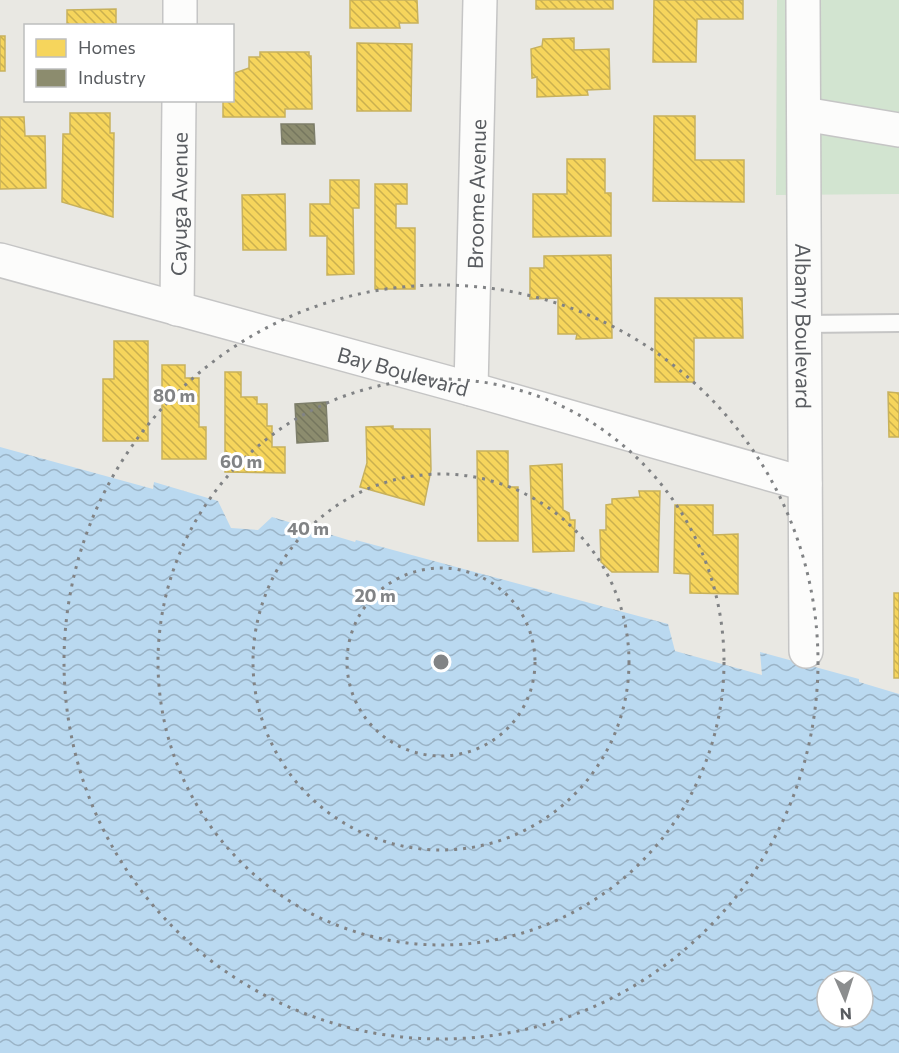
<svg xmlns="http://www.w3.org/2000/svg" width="899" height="1053" viewBox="0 0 899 1053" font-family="Commissioner,sans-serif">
<defs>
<pattern id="water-waves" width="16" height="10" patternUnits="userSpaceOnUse" patternTransform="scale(1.5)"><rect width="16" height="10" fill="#bad9f0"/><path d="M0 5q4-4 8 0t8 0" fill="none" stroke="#9ab3c6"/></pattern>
<pattern id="homes-back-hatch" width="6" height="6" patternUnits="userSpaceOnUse" patternTransform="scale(1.5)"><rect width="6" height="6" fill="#f6d55c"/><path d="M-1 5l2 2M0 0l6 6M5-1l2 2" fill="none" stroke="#cab04f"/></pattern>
<pattern id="industry-back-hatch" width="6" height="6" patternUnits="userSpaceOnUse" patternTransform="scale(1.5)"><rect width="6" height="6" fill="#8c8c6e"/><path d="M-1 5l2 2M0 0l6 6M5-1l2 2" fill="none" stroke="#75765e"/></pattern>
</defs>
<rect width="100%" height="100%" fill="#e9e8e3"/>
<polygon fill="#d2e4d0" points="777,0 899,0 899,194 776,195"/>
<path fill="url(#water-waves)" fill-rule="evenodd" d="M0,447L153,489L154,482L218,501L231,528L258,530L272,517L355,542L356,540L668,624L675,651L762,675L760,652L859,679V682L899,694V1053H0ZM827,981H863V1017H827Z"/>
<g fill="url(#homes-back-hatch)" stroke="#c7b15d" stroke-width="1.5">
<polygon points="350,0 417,0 418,23 399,23 400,28 350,28"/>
<rect x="536" y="0" width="77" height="9"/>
<polygon points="654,0 743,0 743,19 697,19 696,62 653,62"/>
<polygon points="116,9 116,26 67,26 67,10"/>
<rect x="0" y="36" width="5" height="35"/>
<polygon points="574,38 574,50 609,49 610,89 587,90 588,95 537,97 537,77 532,78 531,49 542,46 543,39"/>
<polygon points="357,43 412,44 411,111 357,111"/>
<polygon points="260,52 309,52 309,56 311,56 312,109 285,109 285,117 223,117 223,100 232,100 232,74 249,68 249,57 260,57"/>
<polygon points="70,113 110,113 110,133 114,133 113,217 62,202 63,134 70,134"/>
<polygon points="654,116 695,116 695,160 744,160 744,202 653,201"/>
<polygon points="0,117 24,117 25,136 45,136 46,188 0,189"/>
<polygon points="567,159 605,159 605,193 611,193 611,236 533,237 533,194 567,194"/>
<polygon points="330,180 359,180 359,208 353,208 354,274 327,275 327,236 310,236 310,204 330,204"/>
<polygon points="375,184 407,184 407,204 396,204 396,228 415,228 415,289 375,289"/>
<polygon points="285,194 286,250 243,250 242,195"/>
<polygon points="611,255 612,338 576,339 577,334 558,334 558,298 530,299 530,268 544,268 544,256"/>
<polygon points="655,298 742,298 743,338 694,338 694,382 655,382"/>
<polygon points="114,341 148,341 148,441 103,441 103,379 114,379"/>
<polygon points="162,365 185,365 185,378 199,378 199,427 206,427 206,459 162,459"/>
<polygon points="225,372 241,372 241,397 257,397 257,404 267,404 267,426 272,426 272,447 285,447 285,473 225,472"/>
<polygon points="888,392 899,393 899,437 889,437"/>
<polygon points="393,426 393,429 430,429 431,470 424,505 360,487 367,463 366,427"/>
<polygon points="477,451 508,451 508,487 518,487 518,541 478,541"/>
<polygon points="562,464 563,510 569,513 570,520 575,520 574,551 533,552 530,466"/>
<polygon points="639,491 660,491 658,572 612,572 601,562 600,530 606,530 606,505 612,504 612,499 640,497"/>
<polygon points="675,505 713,505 713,535 738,534 738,594 690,593 690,574 674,573"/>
<rect x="894" y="593" width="5" height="85"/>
</g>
<g fill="url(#industry-back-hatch)" stroke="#7d7e6a" stroke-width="1.5">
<polygon points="281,124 314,124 315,144 282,144"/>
<polygon points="326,402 328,441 297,443 295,404"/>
</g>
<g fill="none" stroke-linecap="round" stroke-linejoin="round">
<defs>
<polyline id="service" points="805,324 899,323"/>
<g id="minor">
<path id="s1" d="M803,0L806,651"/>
<polyline points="180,26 180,0"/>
<polyline points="804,114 899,130"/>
<path id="s2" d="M0,260L471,389L805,484"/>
<path id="s3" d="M177,309L179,100"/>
<path id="s4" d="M471,389L480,0"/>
</g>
</defs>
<use href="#service" stroke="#c5c5c5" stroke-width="20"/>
<use href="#minor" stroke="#c5c5c5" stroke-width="36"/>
<use href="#service" stroke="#fcfcfb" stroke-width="16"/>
<use href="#minor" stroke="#fcfcfb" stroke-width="33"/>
</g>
<g fill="none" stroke="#818385" stroke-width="3" stroke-dasharray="3 6">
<circle cx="441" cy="662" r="94"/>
<circle cx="441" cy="662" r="188"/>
<circle cx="441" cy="662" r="283"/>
<circle cx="441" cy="662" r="377"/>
</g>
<g text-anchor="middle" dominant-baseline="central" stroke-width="6" stroke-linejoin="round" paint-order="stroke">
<g font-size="21" fill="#595c60" stroke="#fff">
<text stroke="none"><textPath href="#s4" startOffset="195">Broome Avenue</textPath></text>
<text stroke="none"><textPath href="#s3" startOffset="105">Cayuga Avenue</textPath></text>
<text stroke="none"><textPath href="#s1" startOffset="326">Albany Boulevard</textPath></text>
<text stroke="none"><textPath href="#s2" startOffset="418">Bay Boulevard</textPath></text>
</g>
</g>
<circle cx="441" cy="662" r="9" fill="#818385" stroke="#fff" stroke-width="3"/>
<g font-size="18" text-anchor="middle" font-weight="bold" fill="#818385" stroke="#fff" stroke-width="6" stroke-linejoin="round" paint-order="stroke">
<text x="174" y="402">80 m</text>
<text x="241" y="468">60 m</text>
<text x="308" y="535">40 m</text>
<text x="375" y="602">20 m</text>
</g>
<rect x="24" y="24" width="210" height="78" fill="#ffffff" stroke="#bdbebf" stroke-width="1.5"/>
<rect x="36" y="39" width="30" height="18" fill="#f6d55c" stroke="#bdbebf" stroke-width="1.5"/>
<text x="78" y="54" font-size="18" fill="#595c60">Homes</text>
<rect x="36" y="69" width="30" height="18" fill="#8c8c6e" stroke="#bdbebf" stroke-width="1.5"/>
<text x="78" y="84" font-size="18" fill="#595c60">Industry</text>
<g transform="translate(845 999) rotate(177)"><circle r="28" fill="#ffffff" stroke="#bdbebf" stroke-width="1.5"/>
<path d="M0-4.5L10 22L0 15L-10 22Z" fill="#8b8d8e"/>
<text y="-9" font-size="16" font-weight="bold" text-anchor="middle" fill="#595c60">N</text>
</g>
</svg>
